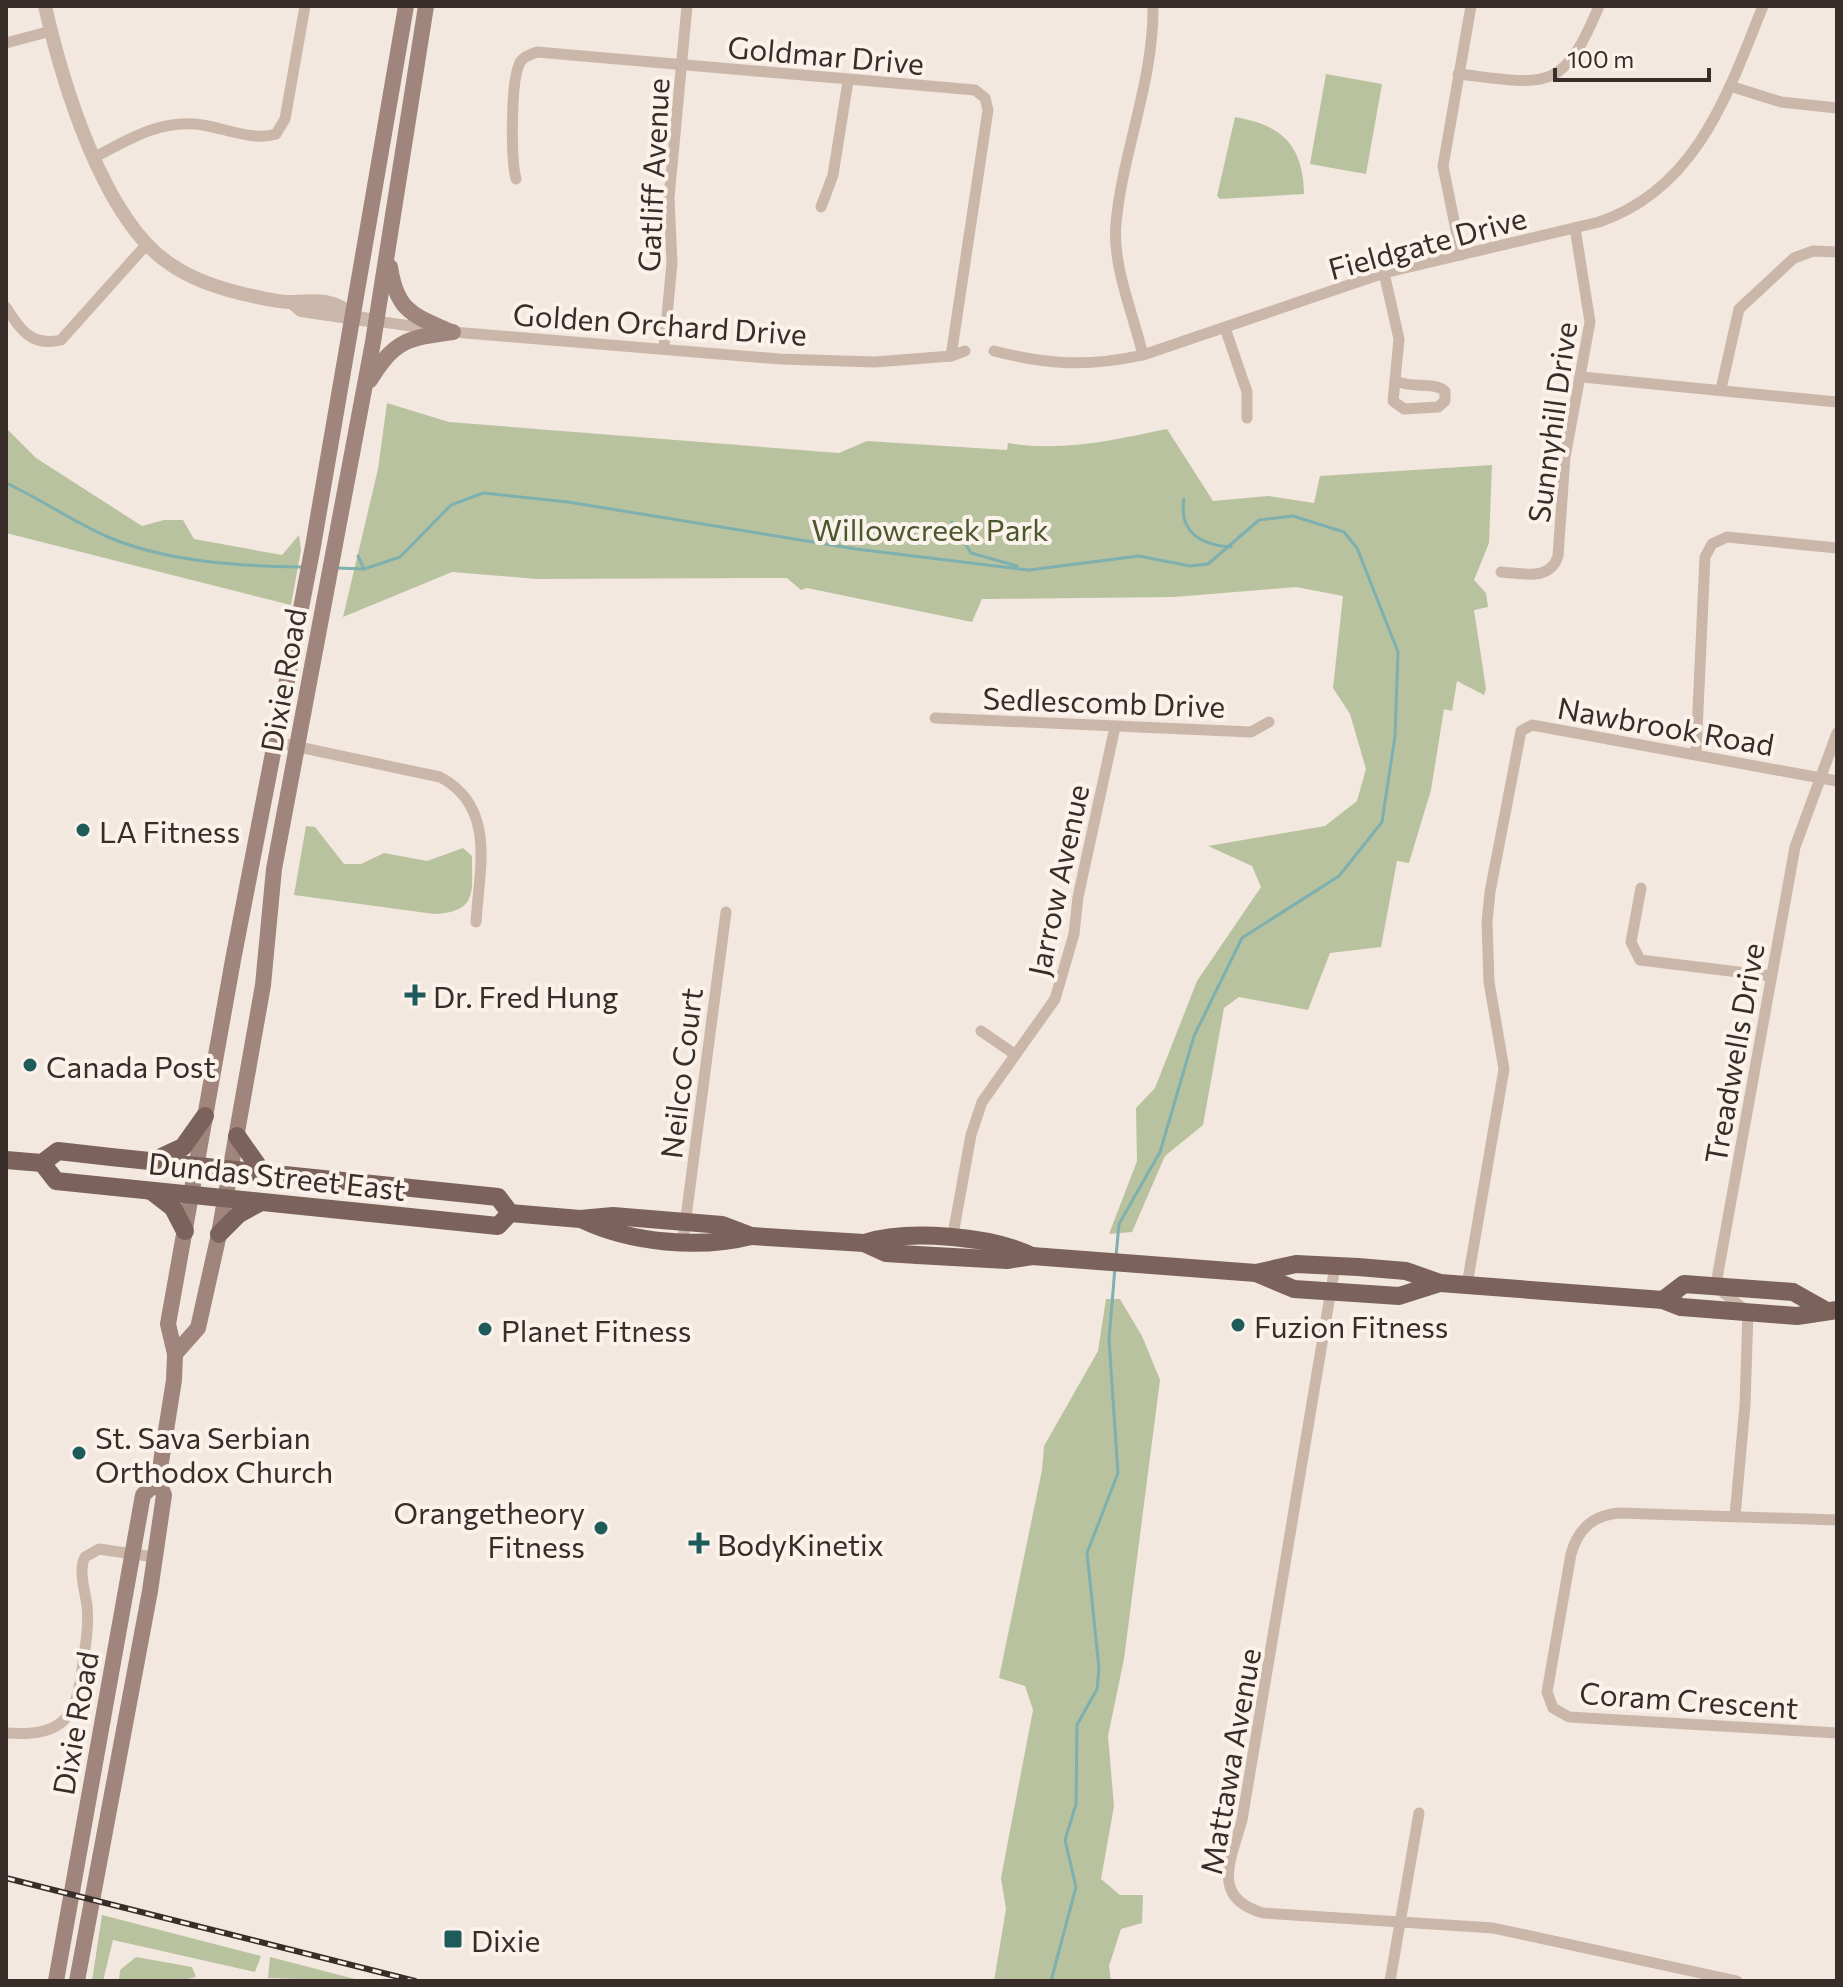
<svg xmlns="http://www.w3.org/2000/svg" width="1843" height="1987" viewBox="0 0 1843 1987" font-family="Commissioner,sans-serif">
<rect width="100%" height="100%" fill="#f3e8df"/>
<g fill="#b9c29e">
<polygon points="1326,74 1382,84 1366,174 1310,164"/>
<path d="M1235,117C1282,125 1303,145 1304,194L1220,199L1217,196Z"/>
<path d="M387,403L449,422L839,453L867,441L1007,450L1008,443C1062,452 1114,440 1167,429L1213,501L1268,496L1314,503L1320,476L1492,465L1489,543L1474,580L1486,593L1488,607L1474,610L1486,689L1484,695L1457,681L1452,711L1444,709L1431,790L1409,863L1397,861L1381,947L1330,953L1308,1010L1239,997L1224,1008L1203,1125L1165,1156L1132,1232L1109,1234L1137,1161L1136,1108L1155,1088L1197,981L1261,887L1252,866L1208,846L1325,826L1357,801L1366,769L1350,714L1333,688L1343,596L1296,587L1174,597L982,599L972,622L807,588L801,590L787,578L537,579L452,572L343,617L378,469Z"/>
<polygon points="6,428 36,458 142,526 164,520 183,520 194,539 282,555 299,535 301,550 291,605 6,533"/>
<path d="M306,826L315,827L344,864H361L384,853L427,861L463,848L472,856C472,892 478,912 434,914L294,895Z"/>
<polygon points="1106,1299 1120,1299 1142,1336 1160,1380 1124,1659 1108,1736 1114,1806 1101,1879 1120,1895 1143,1895 1142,1923 1121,1929 1109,1966 1111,1981 994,1981 1006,1909 1001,1878 1033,1710 1025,1686 999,1678 1042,1470 1044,1446 1098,1351"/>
<polygon points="102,1915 261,1956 255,1972 113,1940 103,1981 92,1981"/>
<polygon points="136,1957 192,1967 196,1977 179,1981 119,1981 120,1970"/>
<polygon points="270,1957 355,1979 361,1981 268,1978"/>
</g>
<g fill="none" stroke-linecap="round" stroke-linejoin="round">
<g stroke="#7db0ae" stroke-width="3">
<path d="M6,483C41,499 73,522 108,537C167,562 239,566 301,567"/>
<path d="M1184,499C1178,532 1201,545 1231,547"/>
<polyline points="952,522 971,553 1017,566"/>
<polyline points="358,556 364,569"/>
<polyline points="337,568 364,569 400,557 451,505 483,493 568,502 856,549 1029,570 1139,556 1190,566 1208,564 1259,520 1293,516 1344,532 1357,548 1398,652 1395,736 1382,822 1339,876 1242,938 1194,1036 1160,1152 1119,1224 1116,1256"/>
<polyline points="1051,1981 1076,1887 1065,1840 1076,1804 1077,1725 1097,1689 1099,1668 1087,1553 1118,1473 1109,1340 1115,1267"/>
</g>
<g stroke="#cbb7aa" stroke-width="11">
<polyline points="6,43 51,31"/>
<path d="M1458,74C1546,84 1562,95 1599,6"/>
<polyline points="1730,86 1781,102 1837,108"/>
<path d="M95,157C128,140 157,121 195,124C220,126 252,142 276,134L285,119L305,6"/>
<path d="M516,179C511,159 510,77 521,61C525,56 531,54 537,52L975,90L985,98L988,110L951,356"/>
<polyline points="821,207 833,175 848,81"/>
<polyline points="1461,255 1443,166 1471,6"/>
<path d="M1384,273L1399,339L1393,401L1404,409L1438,407L1445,401V391C1432,381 1412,389 1397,381"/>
<path d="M6,307C20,330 32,347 61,340L147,244"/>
<polyline points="376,321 453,332 780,359 875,362 951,356 965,351"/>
<polyline points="1225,328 1247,392 1247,418"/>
<polyline points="664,347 672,263 669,198 687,6"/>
<path d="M994,351C1049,365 1088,367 1143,355L1384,273L1599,222C1697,189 1728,93 1763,6"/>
<path d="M1143,355C1133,313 1112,266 1116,223C1123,150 1154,80 1153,6"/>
<polyline points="1582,377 1837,402"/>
<polyline points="1721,389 1739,309 1794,258 1813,251 1837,252"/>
<path d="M1501,572C1522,573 1550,582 1558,556L1565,457L1590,322L1575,228"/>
<polyline points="935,718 1251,732 1269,722"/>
<path d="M275,742L440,777C497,807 479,870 476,922"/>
<polyline points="1696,754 1705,557 1712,544 1727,537 1837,548"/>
<polyline points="1641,888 1631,942 1640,960 1771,976"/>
<polyline points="981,1031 1013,1053"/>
<polyline points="683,1240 726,912"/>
<polyline points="952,1240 971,1135 982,1102 1055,999 1074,934 1078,897 1115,727"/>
<path d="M1335,1266L1242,1820C1231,1860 1210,1898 1263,1913L1493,1928L1737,1981"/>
<polyline points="1467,1285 1504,1069 1489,982 1487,922 1490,892 1521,731 1532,725 1837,781"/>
<polyline points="1735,1516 1745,1405 1748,1312 1716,1287 1718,1273 1795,847 1837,733"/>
<path d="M1837,1520L1619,1513C1593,1515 1578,1529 1571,1554L1547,1692L1553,1708L1569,1717L1837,1733"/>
<path d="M6,1733C65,1737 77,1717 83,1662C86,1643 89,1624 87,1606C85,1590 78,1571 85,1557L99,1549L154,1557"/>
<polyline points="1390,1981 1419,1813"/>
</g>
<g stroke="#cbb7aa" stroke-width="14">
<path d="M45,6C62,81 103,220 170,264C193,280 221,289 248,295C261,298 277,302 290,302C314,301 333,298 352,315"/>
<polyline points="292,302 301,310 376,321"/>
</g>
<g stroke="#9f857b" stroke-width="16">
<path d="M390,267C397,312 413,315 451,332"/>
<path d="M370,380C395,340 407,338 453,332"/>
<polyline points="175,1354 198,1328 219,1234 263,985 274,869 373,342 426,6"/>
<polyline points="56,1981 143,1495 158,1481"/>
<polyline points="77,1981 150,1591 164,1495 158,1481 174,1380 175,1354 168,1324 233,960 313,546 406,6"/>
</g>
<g stroke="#7b635b" stroke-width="18">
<polyline points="237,1136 263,1173"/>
<polyline points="6,1160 42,1163 58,1151 111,1157 498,1197 510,1213 580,1219 613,1216 722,1225 751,1236 864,1243 886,1253 917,1255 1007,1260 1032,1256 1256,1273 1296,1264 1358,1267 1406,1271 1440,1283 1663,1300 1681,1307 1797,1316 1837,1310"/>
<polyline points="155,1160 183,1147 205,1116"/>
<polyline points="42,1163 56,1181 498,1226 510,1213"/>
<polyline points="151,1191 173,1208 185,1231"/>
<path d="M583,1220C631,1243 700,1249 751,1236"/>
<polyline points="219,1234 239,1214 261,1202"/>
<path d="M864,1243C908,1229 991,1236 1032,1256"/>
<polyline points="1256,1273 1294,1289 1399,1296 1440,1283"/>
<polyline points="1663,1300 1684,1284 1793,1292 1825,1310"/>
</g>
<defs>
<polyline id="rail" points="6,1878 415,1981"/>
</defs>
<use href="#rail" stroke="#392d2a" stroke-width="6"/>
<use href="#rail" stroke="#faf2eb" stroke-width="3" stroke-dasharray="9" stroke-linecap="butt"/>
</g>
<g fill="#1f5b5a" stroke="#faf2eb" stroke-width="3">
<circle cx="83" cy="830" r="8"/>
<path d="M411 983h8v8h8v8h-8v8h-8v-8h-8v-8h8z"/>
<circle cx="30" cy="1065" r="8"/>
<circle cx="1238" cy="1325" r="8"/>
<circle cx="485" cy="1329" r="8"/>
<circle cx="79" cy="1453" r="8"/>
<circle cx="601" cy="1528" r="8"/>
<path d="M695 1531h8v8h8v8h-8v8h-8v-8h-8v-8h8z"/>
<rect x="443" y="1929" width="20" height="20" rx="4"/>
</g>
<g text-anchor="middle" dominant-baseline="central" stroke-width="8" stroke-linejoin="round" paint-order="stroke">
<g font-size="30" fill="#392d2a" stroke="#faf2eb">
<text transform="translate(826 54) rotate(5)">Goldmar Drive</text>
<text transform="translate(652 175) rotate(-87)">Gatliff Avenue</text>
<text transform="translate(1427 242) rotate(-15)">Fieldgate Drive</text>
<text transform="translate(660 323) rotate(4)">Golden Orchard Drive</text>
<text transform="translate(1551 422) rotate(-82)">Sunnyhill Drive</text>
<text transform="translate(282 680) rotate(-80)">Dixie Road</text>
<text transform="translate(1104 701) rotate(2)">Sedlescomb Drive</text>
<text transform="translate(1666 725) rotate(10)">Nawbrook Road</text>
<text transform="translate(1057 880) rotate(-78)">Jarrow Avenue</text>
<text transform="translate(1733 1053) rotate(-80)">Treadwells Drive</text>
<text transform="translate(680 1073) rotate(-83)">Neilco Court</text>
<text transform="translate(277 1175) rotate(6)">Dundas Street East</text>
<text transform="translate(1689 1699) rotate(4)">Coram Crescent</text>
<text transform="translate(74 1723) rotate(-80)">Dixie Road</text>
<text transform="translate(1229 1761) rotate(-80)">Mattawa Avenue</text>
</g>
<g font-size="30" fill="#4b572d" stroke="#faf2eb">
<text x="930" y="528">Willowcreek Park</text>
</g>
<g font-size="30" fill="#392d2a" stroke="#faf2eb" text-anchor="start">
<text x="99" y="830">LA Fitness</text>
<text x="433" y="995">Dr. Fred Hung</text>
<text x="46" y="1065">Canada Post</text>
<text x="1254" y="1325">Fuzion Fitness</text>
<text x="501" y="1329">Planet Fitness</text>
<text x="95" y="1436">St. Sava Serbian<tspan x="95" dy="34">Orthodox Church</tspan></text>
<text x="585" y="1511" text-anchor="end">Orangetheory<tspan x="585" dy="34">Fitness</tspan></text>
<text x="717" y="1543">BodyKinetix</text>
<text x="471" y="1939">Dixie</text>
</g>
</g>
<rect width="1843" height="1987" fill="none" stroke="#392d2a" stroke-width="16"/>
<path d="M1555 68v12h154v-12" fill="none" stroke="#392d2a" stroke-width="4"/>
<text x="1567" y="68" font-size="24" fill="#392d2a" stroke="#faf2eb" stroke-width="6" paint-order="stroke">100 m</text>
</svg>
